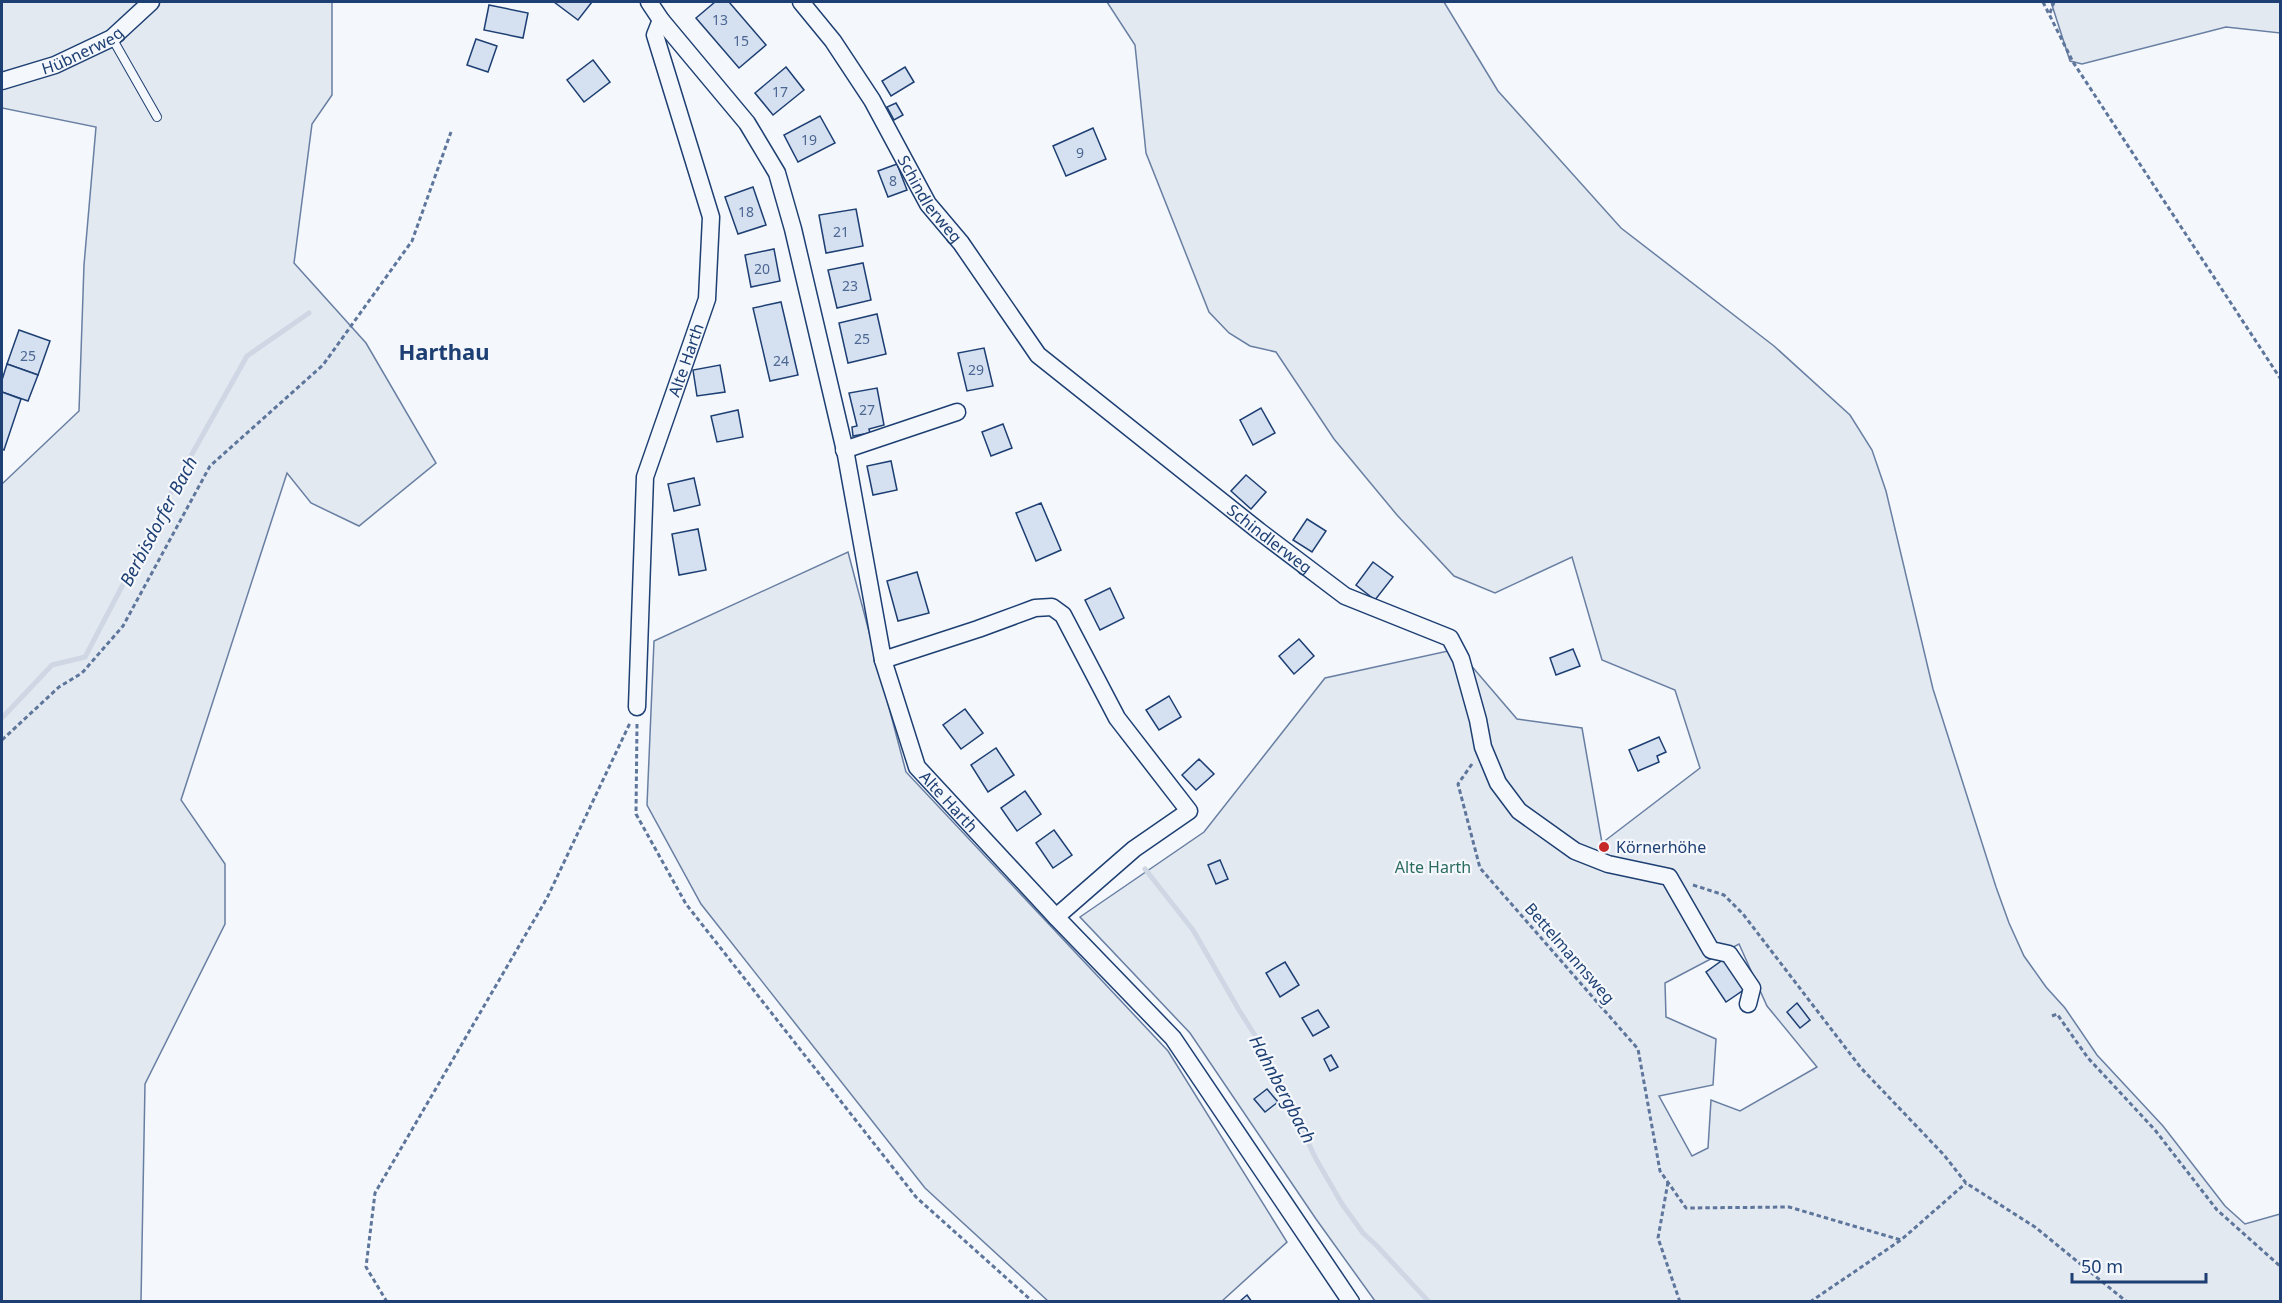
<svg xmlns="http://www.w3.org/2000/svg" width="2282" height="1303" viewBox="0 0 2282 1303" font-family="'Noto Sans',sans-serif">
<rect width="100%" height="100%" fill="#f4f7fb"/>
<g fill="#e3e9f0" stroke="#687fa3" stroke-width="1.5" fill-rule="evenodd">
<polygon points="2,2 332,2 332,95 312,124 294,263 366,343 436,463 359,526 311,503 287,473 181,800 225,864 225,924 145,1084 141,1301 2,1301 2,484 79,411 84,265 96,127 2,108"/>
<path d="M1107,2H1444L1498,91L1621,228L1774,346L1850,415L1872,450L1886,491L1933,689L1996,887L2009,923L2024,956L2046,987L2065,1008L2097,1055L2163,1126L2225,1206L2245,1224L2280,1214V1301H1375L1316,1219L1190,1033L1080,917L1204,832L1325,678L1457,649L1517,719L1582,728L1602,843L1700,768L1675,690L1602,660L1572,557L1495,593L1454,576L1397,515L1334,439L1276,352L1250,346L1229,333L1209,312L1146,153L1135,45ZM1739,944L1767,1006L1817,1067L1740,1111L1711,1100L1708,1148L1692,1156L1659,1096L1713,1085L1716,1039L1666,1017L1665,983Z"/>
<polygon points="2051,2 2280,2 2280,33 2226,27 2082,64 2070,61"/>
<polygon points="848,552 906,772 1168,1051 1287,1242 1222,1301 1048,1301 925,1188 701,904 647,805 654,641"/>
</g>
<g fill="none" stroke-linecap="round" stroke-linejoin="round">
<g stroke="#cfd7e4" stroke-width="5">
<polyline points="2,718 52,665 85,657 183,470 247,356 309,313"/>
<polyline points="1145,869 1193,930 1239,1010 1263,1048 1316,1159 1342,1204 1363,1233 1377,1246 1429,1302"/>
</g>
</g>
<g fill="#d5e0f0" stroke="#1d3f73" stroke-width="1.5">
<polygon points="554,2 592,2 578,20"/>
<polygon points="715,2 729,2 766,45 739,68 696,18"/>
<polygon points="489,5 528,13 523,38 484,30"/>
<polygon points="476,39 497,46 488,72 467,65"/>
<polygon points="593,60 610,82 584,102 567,80"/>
<polygon points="786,67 804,90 773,115 755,93"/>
<polygon points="905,67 914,82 891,96 882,81"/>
<polygon points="896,103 903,115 894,120 887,107"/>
<polygon points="820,116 835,143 798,162 784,135"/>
<polygon points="1093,128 1106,159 1066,176 1053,146"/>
<polygon points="897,164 907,190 888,197 878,171"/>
<polygon points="753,187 766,225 738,234 725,197"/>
<polygon points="856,209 863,246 826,253 819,215"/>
<polygon points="774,249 780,281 751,287 745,255"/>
<polygon points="863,263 871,300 837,308 828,270"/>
<polygon points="781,302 798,375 770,381 753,308"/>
<polygon points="877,314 886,354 848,363 839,323"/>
<polygon points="19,330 50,341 38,375 7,364"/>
<polygon points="984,348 993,386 967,391 958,353"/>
<polygon points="7,364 38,375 28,401 2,392 2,380"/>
<polygon points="720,365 725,392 697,396 693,370"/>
<polygon points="877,388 884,425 869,429 870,433 853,436 852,427 857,426 849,393"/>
<polygon points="2,392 21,399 4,450 2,449"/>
<polygon points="1261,408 1275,433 1253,445 1240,420"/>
<polygon points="738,410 743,437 717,442 711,416"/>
<polygon points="1003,424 1012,448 991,456 982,432"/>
<polygon points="891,461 897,490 873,495 867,466"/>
<polygon points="1246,475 1266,492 1251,509 1231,491"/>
<polygon points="694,478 700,505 674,511 668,484"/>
<polygon points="1041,503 1061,550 1036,561 1016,513"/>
<polygon points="1307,519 1326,531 1312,552 1293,540"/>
<polygon points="698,529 706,570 679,575 672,534"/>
<polygon points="1373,562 1393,577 1375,600 1356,585"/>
<polygon points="917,572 929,613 898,621 887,581"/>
<polygon points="1110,588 1124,618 1100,630 1085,600"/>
<polygon points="1299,639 1314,656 1294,674 1279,656"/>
<polygon points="1573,649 1580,666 1556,675 1550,658"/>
<polygon points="1169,696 1181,717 1159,730 1146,710"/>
<polygon points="965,709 983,733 961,749 943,725"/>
<polygon points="1659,737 1666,752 1657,756 1659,762 1638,771 1629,750"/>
<polygon points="996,748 1014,775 988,792 971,765"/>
<polygon points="1199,759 1214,774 1196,790 1182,775"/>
<polygon points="1025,791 1041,814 1017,831 1001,808"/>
<polygon points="1054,830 1072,855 1053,868 1036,843"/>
<polygon points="1220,860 1228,879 1216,884 1208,865"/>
<polygon points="1724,959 1745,989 1726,1002 1706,972"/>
<polygon points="1285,962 1299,985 1280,997 1266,973"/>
<polygon points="1797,1003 1810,1020 1800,1028 1787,1012"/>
<polygon points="1318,1010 1329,1027 1313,1036 1302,1018"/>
<polygon points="1331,1055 1338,1067 1330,1071 1324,1059"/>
<polygon points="1267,1089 1278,1102 1265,1112 1254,1099"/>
<polygon points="1247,1295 1252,1302 1239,1302"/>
</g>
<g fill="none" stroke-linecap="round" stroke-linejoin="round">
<defs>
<polyline id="service" points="112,38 157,117"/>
<g id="minor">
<path id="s1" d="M649,2L661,20L747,123L777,173L793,229L846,455L883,660L917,767L1056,917L1173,1038L1351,1302"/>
<path id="s2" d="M801,2L833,41L872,100L928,204L961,243L1038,355L1259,531L1345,596L1450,638L1461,659L1478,720L1483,747L1498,783L1519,811L1575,851L1608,864L1669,877L1711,950L1729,954L1752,988L1748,1004"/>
<path id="s3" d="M2,81L55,65L112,38L151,2"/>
<polyline points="844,450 957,412"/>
<polyline points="883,660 978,629 1035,608 1052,607 1063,615 1117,718 1189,811 1134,849 1056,917"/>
<path id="s4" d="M637,707L645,477L707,299L711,217L655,35L661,20"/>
</g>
</defs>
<use href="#service" stroke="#1d3f73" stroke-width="10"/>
<use href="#minor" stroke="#1d3f73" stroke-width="19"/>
<g stroke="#5e769c" stroke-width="3" stroke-dasharray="4.5 3" stroke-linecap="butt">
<polyline points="2043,2 2073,62 2280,378"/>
<polyline points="2050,13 2054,2"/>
<polyline points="637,724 636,814 686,904 916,1197 1033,1302"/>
<polyline points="2,740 59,687 82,673 123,626 210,466 323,365 412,241 451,132"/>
<polyline points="1472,764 1458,784 1480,868 1638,1049 1660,1171 1686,1208 1789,1207 1901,1240"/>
<polyline points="1693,885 1724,895 1743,914 1861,1068 1944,1155 1966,1183 2035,1227 2127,1302"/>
<polyline points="2052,1016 2057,1014 2088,1058 2155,1130 2217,1210 2280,1266"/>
<polyline points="1668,1182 1658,1238 1680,1302"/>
<polyline points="387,1302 366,1267 375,1193 547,898 630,723"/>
<polyline points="1810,1302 1901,1240 1966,1183"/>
</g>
<use href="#service" stroke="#f4f7fb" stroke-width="8"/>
<use href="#minor" stroke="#f4f7fb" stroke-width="16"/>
</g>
<circle fill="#c62828" stroke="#f4f7fb" stroke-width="2" cx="1604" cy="847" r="6"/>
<g text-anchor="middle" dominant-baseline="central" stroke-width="4.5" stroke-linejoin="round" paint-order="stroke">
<g font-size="14" fill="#4b6792">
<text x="720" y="19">13</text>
<text x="741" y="40">15</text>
<text x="780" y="91">17</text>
<text x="809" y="139">19</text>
<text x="1080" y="152">9</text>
<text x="893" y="180">8</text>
<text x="746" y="211">18</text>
<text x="841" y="231">21</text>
<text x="762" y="268">20</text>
<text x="850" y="285">23</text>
<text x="862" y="338">25</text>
<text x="28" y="355">25</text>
<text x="781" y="360">24</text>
<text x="976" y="369">29</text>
<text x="867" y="409">27</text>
</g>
<g font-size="16" fill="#1d3f73" stroke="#f4f7fb">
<text stroke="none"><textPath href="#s3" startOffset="86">Hübnerweg</textPath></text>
<text stroke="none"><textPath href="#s2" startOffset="236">Schindlerweg</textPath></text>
<text stroke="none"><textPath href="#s4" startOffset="354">Alte Harth</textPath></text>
<text stroke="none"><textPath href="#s2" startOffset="722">Schindlerweg</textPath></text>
<text stroke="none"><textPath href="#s1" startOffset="872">Alte Harth</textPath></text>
<text transform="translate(1570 953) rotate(49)">Bettelmannsweg</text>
</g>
<g font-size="16" fill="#1d3f73" stroke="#f4f7fb" text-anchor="start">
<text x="1616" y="847">Körnerhöhe</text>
</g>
<g font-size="16" fill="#2c6c60" stroke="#f4f7fb">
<text x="1433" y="867">Alte Harth</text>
</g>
<g font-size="18" font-style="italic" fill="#1d3f73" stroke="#f4f7fb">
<text transform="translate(158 521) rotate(-62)">Berbisdorfer Bach</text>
<text transform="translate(1283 1089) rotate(62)">Hahnbergbach</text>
</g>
<g font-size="22" font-weight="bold" fill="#1d3f73" stroke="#f4f7fb">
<text x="444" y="351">Harthau</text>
</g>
</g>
<rect width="2282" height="1303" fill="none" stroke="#1d3f73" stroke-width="6"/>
<path d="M2072 1273v9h134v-9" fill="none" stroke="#1d3f73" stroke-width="3"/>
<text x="2081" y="1273" font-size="18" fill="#1d3f73" stroke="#f4f7fb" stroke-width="4.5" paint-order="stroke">50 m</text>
</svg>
